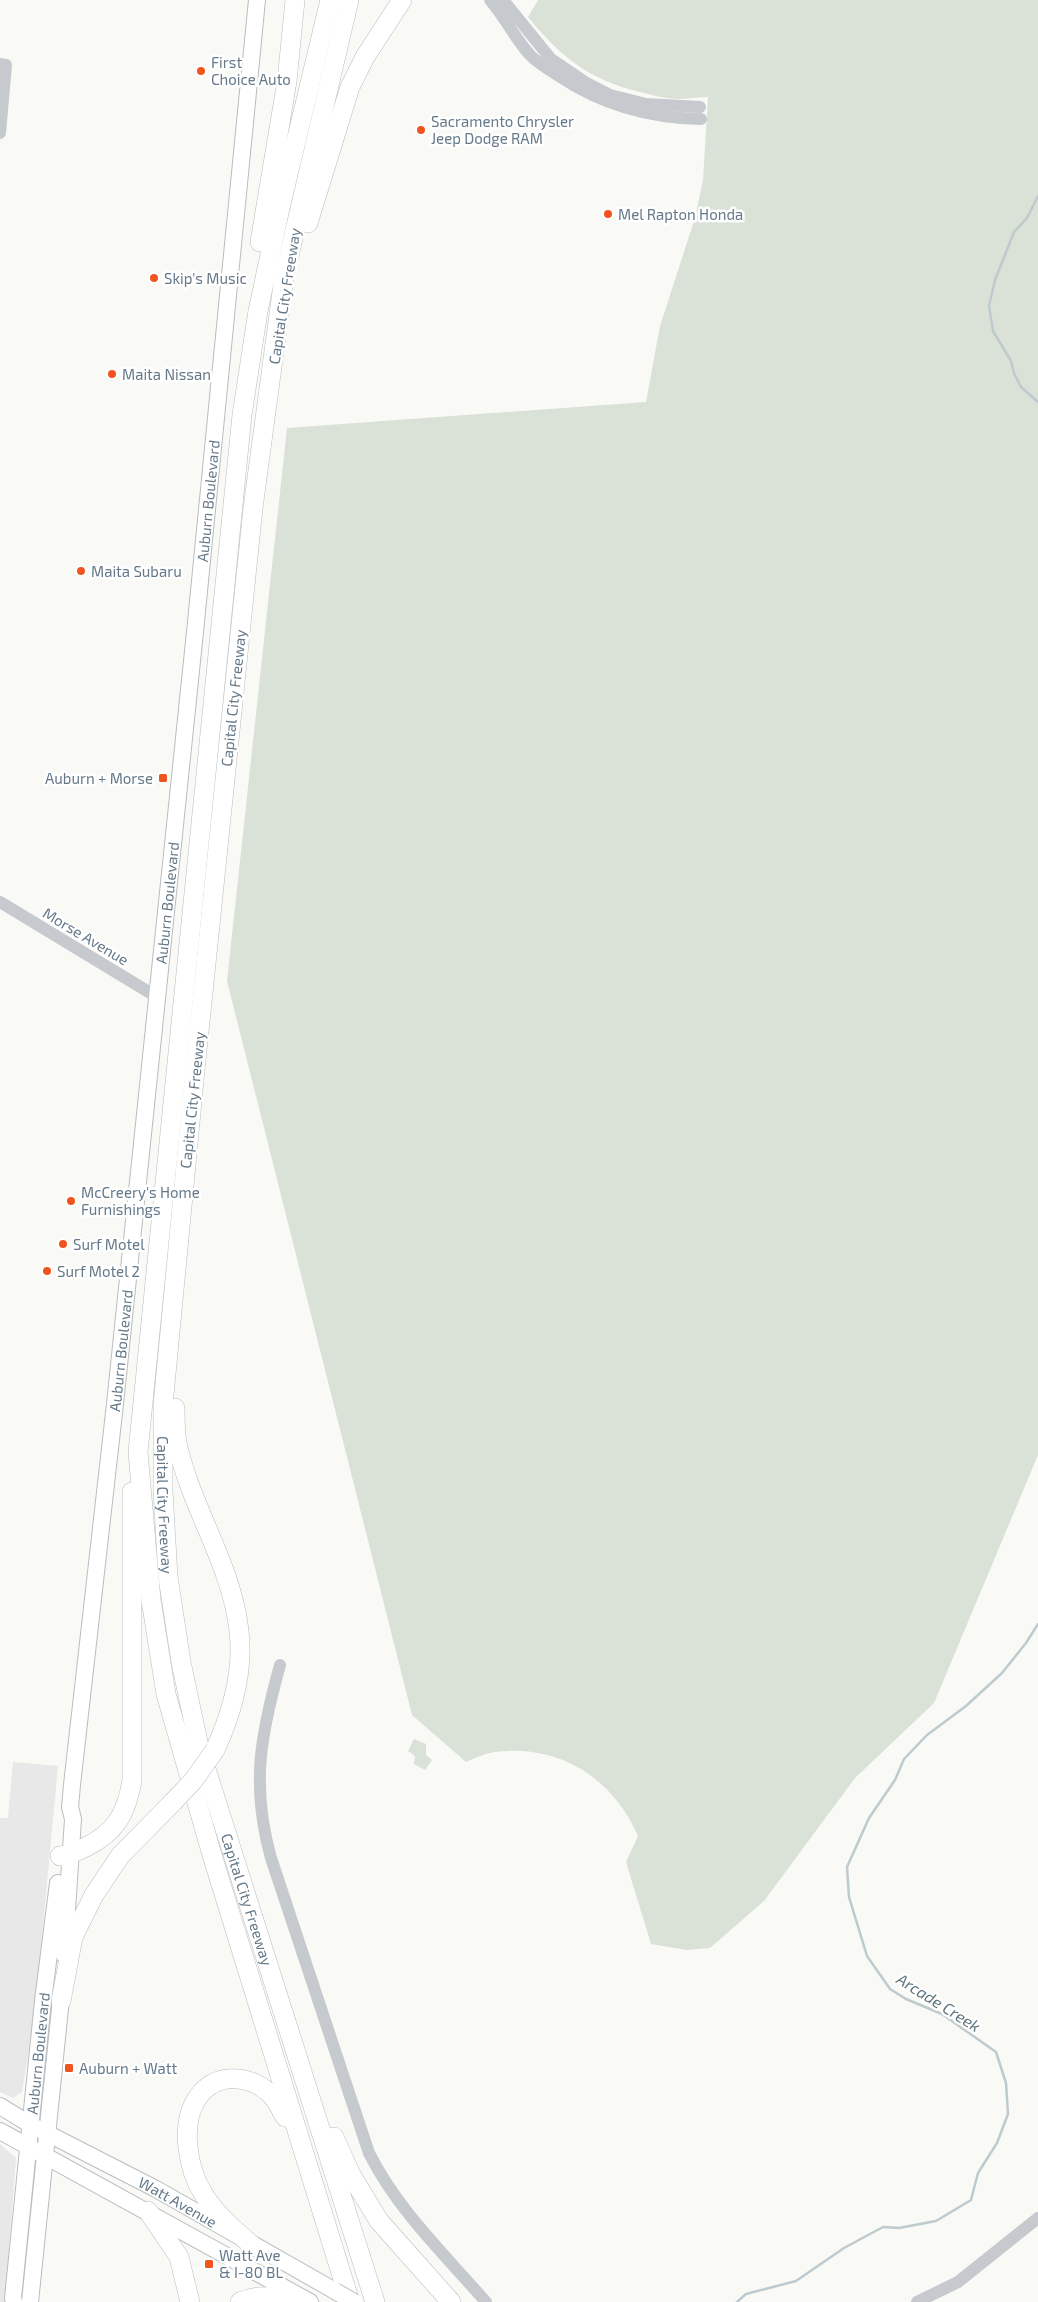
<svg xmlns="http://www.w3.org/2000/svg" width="1038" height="2302" viewBox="0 0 1038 2302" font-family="'Exo 2',sans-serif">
<rect width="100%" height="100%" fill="#f9f9f6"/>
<g fill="#e7e8e7">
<polygon points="13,1762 58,1766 35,2011 22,2092 13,2098 0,2092 0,1818 8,1818"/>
<polygon points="0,2144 16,2158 5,2302 0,2302"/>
</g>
<g fill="#dae1d7">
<path d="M538,0H1038V1455L934,1703L855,1778L764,1901L710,1948L687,1950L651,1944L626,1862L638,1836C613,1778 559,1744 495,1752C486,1753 475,1758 466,1762L412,1715L227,981L287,428L646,402L660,326L695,218L703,180L708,97C698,97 688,99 678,99C665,99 652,95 640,92C589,80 561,57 528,17Z"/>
<polygon points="414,1739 426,1744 426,1755 432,1760 425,1770 414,1764 415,1756 408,1751"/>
</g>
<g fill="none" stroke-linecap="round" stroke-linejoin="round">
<g stroke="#bdcace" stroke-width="2.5">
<polyline points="1038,196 1027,218 1014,232 995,280 989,306 993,331 1011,361 1014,373 1021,387 1038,402"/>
<polyline points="737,2302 746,2294 796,2281 844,2248 883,2227 899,2228 936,2221 971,2200 978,2173 997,2143 1008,2114 1006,2083 996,2052 942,2014 906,1999 890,1989 867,1956 849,1897 847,1867 869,1818 895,1780 904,1759 927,1735 966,1706 1002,1673 1026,1643 1038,1624"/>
</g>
<defs>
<g id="major">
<path id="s1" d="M64,1955L73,1819L70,1807L72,1785L115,1404L195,632L257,0"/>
<path id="s2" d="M0,2106L31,2125L156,2189L335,2291"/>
<polyline points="0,2131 310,2302"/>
<path id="s3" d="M14,2302L13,2298L43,2001L58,1883"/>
<polyline points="30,2302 62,1989"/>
</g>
<g id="highway">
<polyline points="330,0 280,208 258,311 242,415 138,1452 151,1600 166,1694 212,1855 350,2302"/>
<path id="s4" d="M349,0L284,277L253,508L195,1070L163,1405V1491L168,1577L181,1662L199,1747L375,2302"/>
<polyline points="308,223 350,87 365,57 402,0"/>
<polyline points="260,242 287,81 295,0"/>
<path d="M175,1408C175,1420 175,1432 177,1443C191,1508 232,1565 239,1631C244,1673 232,1713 215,1750"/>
<path d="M60,1856C70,1855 77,1851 86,1847C116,1832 126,1814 132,1781V1492"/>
<polyline points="61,2001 73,1937 94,1895 120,1856 173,1802"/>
<polyline points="334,2137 351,2175 379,2221 451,2302"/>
<polyline points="148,2211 179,2257 190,2302"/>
<path d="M254,2247C236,2231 217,2216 204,2195C188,2170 179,2124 198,2097C215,2073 247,2074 268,2092C276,2098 280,2108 285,2117"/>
<path d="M240,2302C258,2294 272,2296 290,2302"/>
</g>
</defs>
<use href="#major" stroke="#b9bdc1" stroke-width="18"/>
<use href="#highway" stroke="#b8bcbf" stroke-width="20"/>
<g stroke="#c6cace" stroke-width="12">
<path d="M490,0C505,17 515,39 531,56C539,64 550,70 559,76C602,105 648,118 701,119"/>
<polyline points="503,0 551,59 585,82 610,95 646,104 700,107"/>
<polyline points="0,64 6,65 0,133"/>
<polyline points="0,902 157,997"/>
<path d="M280,1665C260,1737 251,1786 271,1858L369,2153C397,2209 444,2254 486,2302"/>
<polyline points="917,2302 958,2282 1038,2218"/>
</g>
<use href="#major" stroke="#fff" stroke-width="16"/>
<use href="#highway" stroke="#fff" stroke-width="19"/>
<defs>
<polyline id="major-bridge" points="335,2291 354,2302"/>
<polyline id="highway-bridge" points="173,1802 193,1781 215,1750"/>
</defs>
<use href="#major-bridge" stroke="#b9bdc1" stroke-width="18" stroke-linecap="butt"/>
<use href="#highway-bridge" stroke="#b8bcbf" stroke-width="20" stroke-linecap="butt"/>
<use href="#major-bridge" stroke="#fff" stroke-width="16"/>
<use href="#highway-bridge" stroke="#fff" stroke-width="19"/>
</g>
<g fill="#f0541f" stroke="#fff" stroke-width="2">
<circle cx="201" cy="71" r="5"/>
<circle cx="421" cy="130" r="5"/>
<circle cx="608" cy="214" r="5"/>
<circle cx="154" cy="278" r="5"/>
<circle cx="112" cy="374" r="5"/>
<circle cx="81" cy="571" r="5"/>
<rect x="158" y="773" width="10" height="10" rx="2.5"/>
<circle cx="71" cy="1201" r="5"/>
<circle cx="63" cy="1244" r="5"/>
<circle cx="47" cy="1271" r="5"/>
<rect x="64" y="2063" width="10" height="10" rx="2.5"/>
<rect x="204" y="2259" width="10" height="10" rx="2.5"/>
</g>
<g text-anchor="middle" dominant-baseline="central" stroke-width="5" stroke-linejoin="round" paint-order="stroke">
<g font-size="15" fill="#657989" stroke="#fff" text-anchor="start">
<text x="211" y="62">First<tspan x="211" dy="17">Choice Auto</tspan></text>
<text x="431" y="121">Sacramento Chrysler<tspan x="431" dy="17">Jeep Dodge RAM</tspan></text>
<text x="618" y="214">Mel Rapton Honda</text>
<text x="164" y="278">Skip's Music</text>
<text x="122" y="374">Maita Nissan</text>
<text x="91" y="571">Maita Subaru</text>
<text x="153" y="778" text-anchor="end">Auburn + Morse</text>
<text x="81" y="1192">McCreery's Home<tspan x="81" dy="17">Furnishings</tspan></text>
<text x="73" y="1244">Surf Motel</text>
<text x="57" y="1271">Surf Motel 2</text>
<text x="79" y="2068">Auburn + Watt</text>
<text x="219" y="2255">Watt Ave<tspan x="219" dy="17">&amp; I-80 BL</tspan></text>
</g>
<g font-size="15" fill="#657989" stroke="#fff">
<text transform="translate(284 296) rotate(-81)">Capital City Freeway</text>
<text stroke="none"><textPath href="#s1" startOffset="1462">Auburn Boulevard</textPath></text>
<text transform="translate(233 698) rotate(-84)">Capital City Freeway</text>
<text stroke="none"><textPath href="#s1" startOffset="1058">Auburn Boulevard</textPath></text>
<text transform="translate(86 936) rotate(31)">Morse Avenue</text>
<text transform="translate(192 1100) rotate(-84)">Capital City Freeway</text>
<text stroke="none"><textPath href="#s1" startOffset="608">Auburn Boulevard</textPath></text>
<text stroke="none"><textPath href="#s4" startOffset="1519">Capital City Freeway</textPath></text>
<text stroke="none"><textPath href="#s4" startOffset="1924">Capital City Freeway</textPath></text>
<text stroke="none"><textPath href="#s3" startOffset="250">Auburn Boulevard</textPath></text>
<text stroke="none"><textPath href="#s2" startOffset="202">Watt Avenue</textPath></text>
</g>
<g font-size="16" font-style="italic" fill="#5d747d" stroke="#fff">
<text transform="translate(939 2002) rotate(32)">Arcade Creek</text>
</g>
</g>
</svg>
